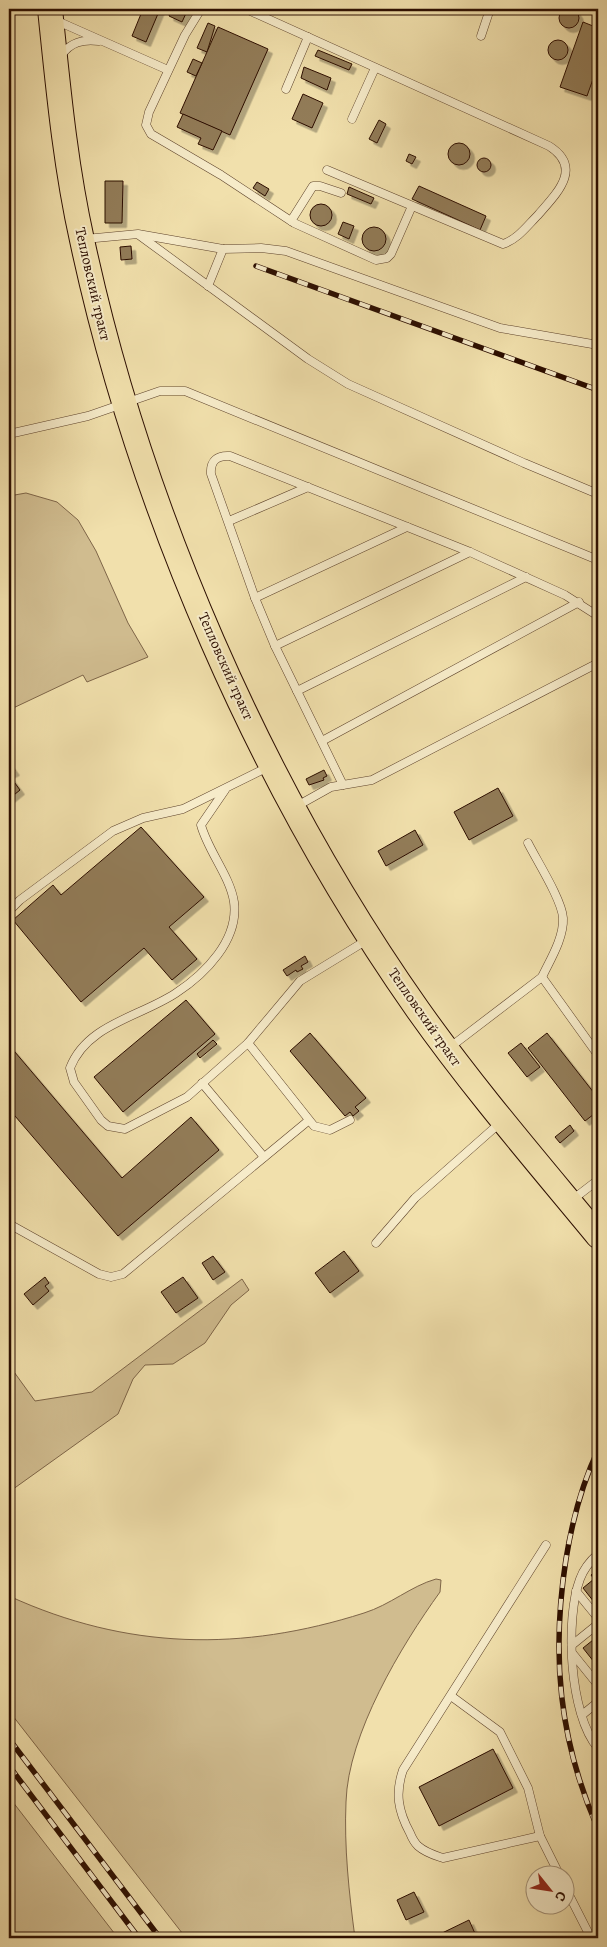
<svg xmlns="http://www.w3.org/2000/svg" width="607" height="1947" viewBox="0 0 607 1947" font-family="Alegreya,serif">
<defs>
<filter id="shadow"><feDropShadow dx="4.5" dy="4.5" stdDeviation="0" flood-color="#0004"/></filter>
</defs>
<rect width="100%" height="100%" fill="#f1e0ac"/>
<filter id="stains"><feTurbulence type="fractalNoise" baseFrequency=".004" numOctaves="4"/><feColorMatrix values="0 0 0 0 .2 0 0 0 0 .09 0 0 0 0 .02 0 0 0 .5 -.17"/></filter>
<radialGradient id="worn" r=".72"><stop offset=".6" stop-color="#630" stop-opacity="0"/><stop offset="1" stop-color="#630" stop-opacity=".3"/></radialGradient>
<g fill="#d0bc8f" stroke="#7e6548">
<polygon points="26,493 57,502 78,520 96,551 128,623 148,657 87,682 83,675 9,710 9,496"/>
<polygon points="242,1279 249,1290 231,1305 205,1343 173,1364 145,1365 133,1379 118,1414 9,1492 9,1365 35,1401 92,1392"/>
<path d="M436,1579L441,1580L440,1592C401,1646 348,1734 346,1802C344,1847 349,1893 355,1938H186L9,1711V1596C127,1650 242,1652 364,1613C390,1605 411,1586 436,1579Z"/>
<polygon points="9,1797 118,1938 9,1938"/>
</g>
<g fill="#927b59" stroke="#2c0e00" filter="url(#shadow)">
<circle cx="569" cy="18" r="10"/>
<polygon points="143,9 160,9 146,42 132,36"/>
<polygon points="172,9 188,9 182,22 169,16"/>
<polygon points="583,22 598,28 598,65 587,96 560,87"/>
<polygon points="208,23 215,26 207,52 197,48"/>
<polygon points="218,27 268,49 230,135 180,113"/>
<circle cx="558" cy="50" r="10"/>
<polygon points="318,50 352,64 349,70 315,56"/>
<polygon points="193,59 202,63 196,76 187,72"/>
<polygon points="304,67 331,78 327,90 301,78"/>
<polygon points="303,94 323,103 312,128 292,119"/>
<polygon points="183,114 222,131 213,150 198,144 201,138 177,127"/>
<polygon points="379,120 386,124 377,143 369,139"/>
<circle cx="459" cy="154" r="11"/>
<polygon points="409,154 416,157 412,164 406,161"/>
<circle cx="484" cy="165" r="7"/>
<polygon points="105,181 123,181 122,223 105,223"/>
<polygon points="257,182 269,189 265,196 253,188"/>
<polygon points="419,186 486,216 480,230 412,199"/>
<polygon points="349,187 374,198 371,204 347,194"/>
<circle cx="321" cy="215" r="11"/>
<polygon points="343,222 354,226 349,239 338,234"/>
<circle cx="374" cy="239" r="12"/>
<polygon points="131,246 132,259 121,260 120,247"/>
<polygon points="10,764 15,771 9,774 9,765"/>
<polygon points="324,770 327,776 323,778 324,780 309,785 306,779"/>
<polygon points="9,775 20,790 9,799"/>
<polygon points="498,788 513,816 469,840 454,812"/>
<polygon points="141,827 204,897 169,927 197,959 172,980 144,948 81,1002 13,920 53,885 61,895"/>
<polygon points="415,830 423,845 386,866 378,851"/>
<polygon points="305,956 308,962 301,966 303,969 297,972 296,970 287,976 283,970"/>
<polygon points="186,1000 215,1034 123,1112 94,1077"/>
<polygon points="310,1033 366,1098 355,1107 359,1111 353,1116 350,1112 345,1116 290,1051"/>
<polygon points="547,1033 598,1098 598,1111 585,1121 528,1048"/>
<polygon points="213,1040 217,1044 200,1058 197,1054"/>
<polygon points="521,1043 540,1067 527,1077 508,1053"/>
<polygon points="9,1045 122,1178 191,1117 219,1150 118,1236 9,1109"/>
<polygon points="570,1125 574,1131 560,1143 555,1137"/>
<polygon points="344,1251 359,1271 330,1293 315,1273"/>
<polygon points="213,1256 225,1272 213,1280 202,1263"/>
<polygon points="45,1277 49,1283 45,1286 49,1291 33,1305 24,1294"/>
<polygon points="183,1277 198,1298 176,1313 161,1292"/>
<polygon points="597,1570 598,1571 598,1607 583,1588 594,1579 591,1575"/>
<polygon points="598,1636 598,1667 583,1648"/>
<polygon points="493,1749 513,1788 439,1826 419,1787"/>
<polygon points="414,1892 424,1912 406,1920 397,1900"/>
<polygon points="469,1920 477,1938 440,1938 438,1935"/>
</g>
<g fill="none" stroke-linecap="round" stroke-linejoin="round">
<defs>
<g id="lane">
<polyline points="201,9 185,35 149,112 146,125 151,134 221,175 294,223 376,260 387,258 391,254 412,206"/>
<path d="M246,9L549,146C584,168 556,194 538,215C527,226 518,239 503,244L327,170"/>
<polyline points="55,20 168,70"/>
<polyline points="481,36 490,9"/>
<path d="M61,56C70,42 83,39 99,41"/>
<polyline points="286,89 308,37"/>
<polyline points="352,119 375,68"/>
<polyline points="291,221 313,186 320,186 341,193"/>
<polyline points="139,235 308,359 348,384 524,463 598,494"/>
<polyline points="85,239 138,234 223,249 261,248 286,251 500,328 598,345"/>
<polyline points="208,286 223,249"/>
<polyline points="9,434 88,416 160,391 185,391 598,560"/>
<polyline points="229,521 308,487"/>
<polyline points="255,598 407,527"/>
<polyline points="275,646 470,552"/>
<polyline points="297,691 526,577"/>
<polyline points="322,741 579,602"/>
<path d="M343,785L275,646L255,598L211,474C210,461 217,455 230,456L470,552L565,595L598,616"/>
<path d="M225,790L201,825C208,851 230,876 234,902C239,940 205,974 176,993C140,1017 87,1024 70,1068L74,1082L101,1120L108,1126L125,1129L187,1097L248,1043L300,981L367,940"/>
<polyline points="297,806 331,787 372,780 598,663"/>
<path d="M528,843C537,861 562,900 563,918C564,938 550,960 542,977"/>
<polyline points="9,911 20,900 113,831 143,818 183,809 268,767"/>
<polyline points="248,1043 314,1126 330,1130 350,1120"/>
<polyline points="449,1048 542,977 598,1055"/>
<polyline points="202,1083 264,1157"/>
<polyline points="572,1200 598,1180"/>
<polyline points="9,1224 99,1274 111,1277 123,1274 308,1121"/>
<polyline points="376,1243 415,1198 501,1122"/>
<path d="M598,1554C590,1561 584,1568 580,1579C565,1618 569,1715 598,1748"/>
<polyline points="576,1591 598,1618"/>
<polyline points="572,1645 598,1624"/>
<polyline points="573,1654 598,1685"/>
<polyline points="451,1696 500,1732 528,1788 540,1836 559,1874"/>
<polyline points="582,1715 598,1702"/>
<path d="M540,1836L443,1858C434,1855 426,1853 418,1846C415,1843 412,1838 410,1833C398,1811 395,1793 403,1770L546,1545"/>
<polyline points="564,1885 591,1938"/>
</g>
<path id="primary" d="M50,9C58,86 65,164 82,240C139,507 261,787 418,1010C474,1089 537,1162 598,1236"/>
</defs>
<use href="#lane" stroke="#5d422b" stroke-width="9"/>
<use href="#primary" stroke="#2c0e00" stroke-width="26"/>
<polyline stroke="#2c0e00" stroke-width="2.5" stroke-dasharray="1 2.5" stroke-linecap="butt" points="9,1927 17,1938"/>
<use href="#lane" stroke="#f6ebc9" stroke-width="8"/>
<use href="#primary" stroke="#f1e0ac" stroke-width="24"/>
<defs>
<g id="rail">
<polyline points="256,266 598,390"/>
<path d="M598,1450C582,1484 572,1522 566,1559C551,1655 559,1740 598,1829"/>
<polyline points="9,1739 160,1938"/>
<polyline points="9,1766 139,1938"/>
</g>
</defs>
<use href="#rail" stroke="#2c0e00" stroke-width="5.5"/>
<use href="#rail" stroke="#f6ebc9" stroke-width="4" stroke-dasharray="11" stroke-linecap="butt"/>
</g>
<g text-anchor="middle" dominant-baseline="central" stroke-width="4" stroke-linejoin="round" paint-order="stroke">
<g font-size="15" fill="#2c0e00" stroke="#f6ebc9">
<text transform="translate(93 284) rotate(77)">Тепловский тракт</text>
<text transform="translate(226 666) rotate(66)">Тепловский тракт</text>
<text transform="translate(425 1017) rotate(55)">Тепловский тракт</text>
</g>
</g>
<rect width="607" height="1947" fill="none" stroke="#f1e0ac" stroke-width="30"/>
<rect x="10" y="10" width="587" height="1927" fill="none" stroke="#2c0e00" stroke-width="2.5"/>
<rect x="15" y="15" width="577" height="1917" fill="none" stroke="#2c0e00"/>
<g transform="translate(550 1890) rotate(120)"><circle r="24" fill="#f6ebc9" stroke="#a59379"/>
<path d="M0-4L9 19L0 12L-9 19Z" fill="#8f2418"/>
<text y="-8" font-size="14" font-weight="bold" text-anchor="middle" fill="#2c0e00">С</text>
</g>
<rect width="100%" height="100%" filter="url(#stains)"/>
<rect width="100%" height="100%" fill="url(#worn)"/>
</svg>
